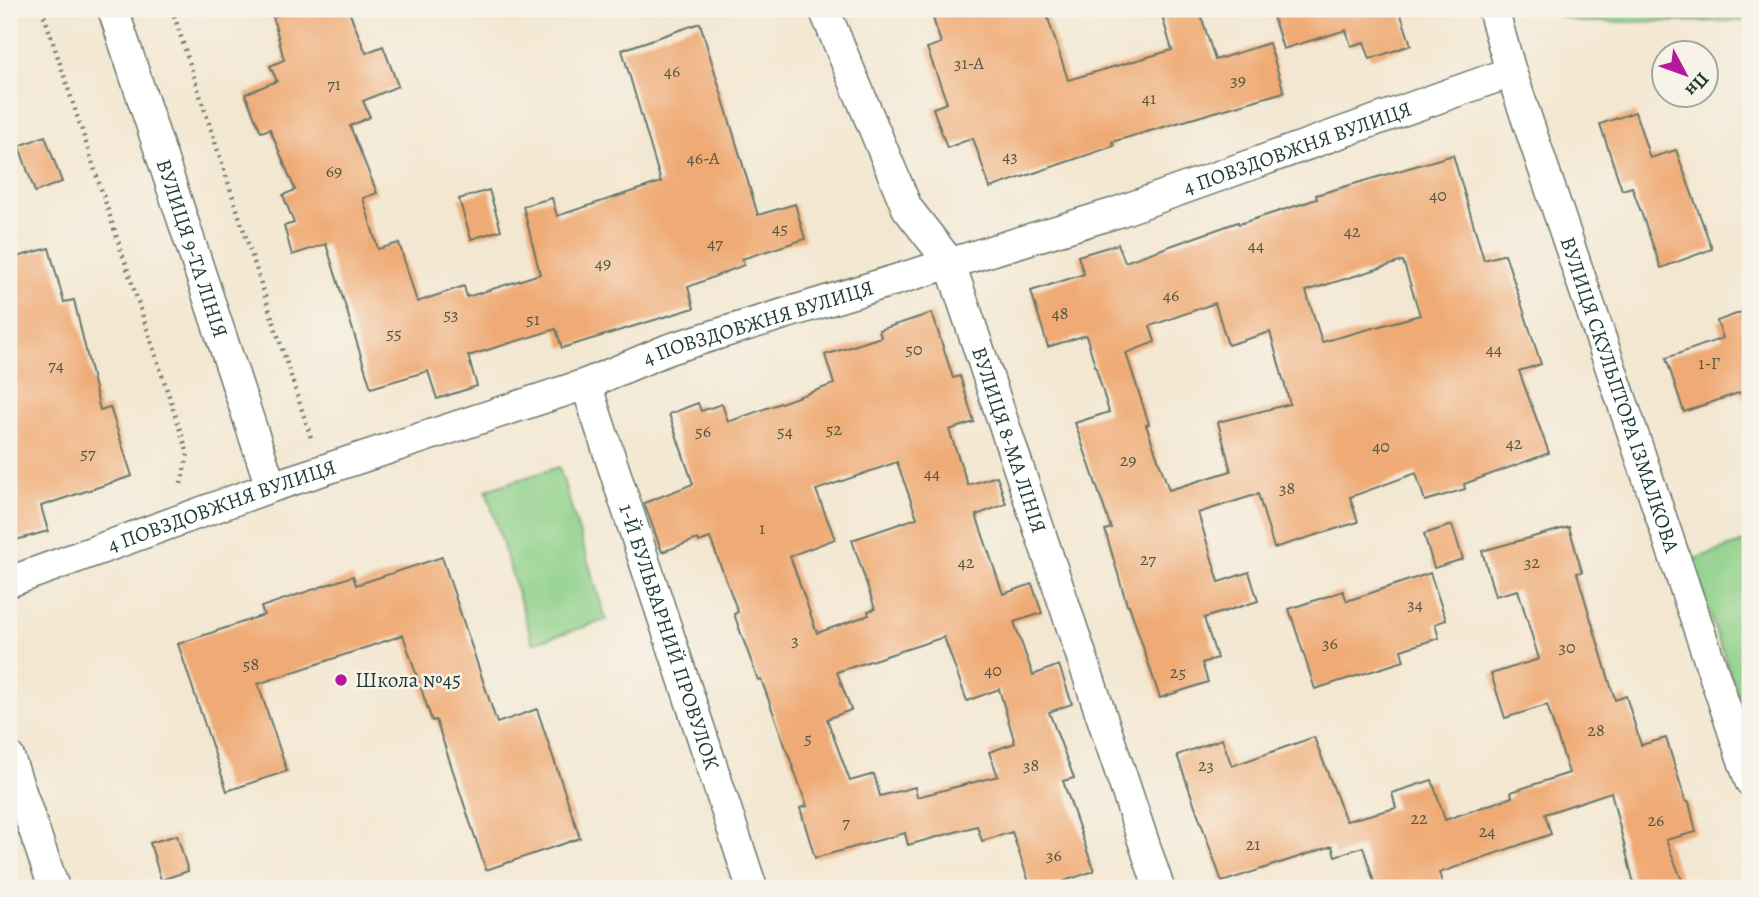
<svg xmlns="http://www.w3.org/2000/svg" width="1759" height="897" viewBox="0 0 1759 897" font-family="Alegreya,serif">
<rect width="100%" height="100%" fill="#f7f3e8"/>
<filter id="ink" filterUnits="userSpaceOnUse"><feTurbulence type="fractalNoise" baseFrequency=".0143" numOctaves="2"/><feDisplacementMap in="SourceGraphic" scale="14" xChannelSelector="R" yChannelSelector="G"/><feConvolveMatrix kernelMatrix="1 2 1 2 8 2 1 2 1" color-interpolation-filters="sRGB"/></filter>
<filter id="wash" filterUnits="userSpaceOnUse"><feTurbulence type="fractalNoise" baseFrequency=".00686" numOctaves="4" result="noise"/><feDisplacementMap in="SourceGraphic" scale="28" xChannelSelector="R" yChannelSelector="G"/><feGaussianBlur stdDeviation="1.57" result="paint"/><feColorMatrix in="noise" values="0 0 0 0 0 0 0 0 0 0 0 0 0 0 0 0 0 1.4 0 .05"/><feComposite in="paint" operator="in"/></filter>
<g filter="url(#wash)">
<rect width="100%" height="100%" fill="#f3e7d1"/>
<g fill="#8dd088" stroke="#56865e" stroke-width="2">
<polygon points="1536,9 1750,9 1750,21 1580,22"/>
<polygon points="559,467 606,620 533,643 486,490"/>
<polygon points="1750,540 1750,732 1691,560"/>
</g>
<g id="blocks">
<g fill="#efaa75" fill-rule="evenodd">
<polygon points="285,9 348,9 366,53 383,46 398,86 363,101 370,117 350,126 377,193 363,198 378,249 399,243 417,302 464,286 467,297 540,274 523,206 552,198 557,216 661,182 622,50 700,23 758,215 795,204 805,239 742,259 744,265 688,287 694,308 562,348 556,329 468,356 477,386 437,399 428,371 371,388 326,244 292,255 284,226 294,223 283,195 295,190 270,129 261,132 245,94 277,81 270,66 284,60 273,17 286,13"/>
<polygon points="930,9 1045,9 1068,80 1172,50 1160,9 1199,9 1215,60 1269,43 1284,92 1112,142 1114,146 990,188 973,138 947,148 933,108 947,103 927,48 941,43"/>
<polygon points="1271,9 1399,9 1411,45 1370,59 1364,42 1351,46 1346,30 1283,49"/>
<polygon points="1635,112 1650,158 1676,150 1712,249 1661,268 1632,187 1622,190 1600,124"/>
<polygon points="45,136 62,182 35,192 19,146"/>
<path d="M1453,155L1484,260L1505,254L1541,364L1519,371L1549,453L1464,484L1465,489L1425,501L1416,473L1350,497L1358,522L1274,548L1258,494L1198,513L1219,582L1249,572L1258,601L1204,618L1217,658L1202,663L1208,682L1160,698L1129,605H1127L1105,530L1111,528L1075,423L1109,412L1086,335L1048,347L1031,291L1084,274L1078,256L1118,244L1125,262L1238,222L1239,224L1317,199L1316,195ZM1403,261L1420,315L1322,342L1306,291ZM1215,303L1228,345L1270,332L1290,404L1218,422L1231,471L1169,490L1146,425L1149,424L1126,353L1155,342L1150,326Z"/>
<polygon points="489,190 501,230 471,239 459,199"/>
<polygon points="49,248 64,302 74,300 100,410 110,407 132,476 41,506 48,531 9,542 9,259"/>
<polygon points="1750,309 1750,402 1745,403 1741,392 1684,412 1666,358 1723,338 1717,321"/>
<path d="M932,313L953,378L960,376L974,422L949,430L968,485L997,476L1006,504L976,515L1003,594L1032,584L1042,613L1014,622L1033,675L1059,665L1072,704L1049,712L1074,778L1063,781L1094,871L1044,888H1031L1012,832L982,841L977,826L908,845L905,833L815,858L800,808L807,806L761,679L758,680L734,614L738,612L710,538L699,542L698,539L662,552L644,503L693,484L669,414L698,403L701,411L722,404L728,422L834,384L825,355L881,337L879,330ZM897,462L917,518L852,540L875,609L868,611L869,615L817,633L790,556L835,539L816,490ZM944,637L967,701L999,689L1015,743L989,752L998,776L917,797L915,787L880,796L874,774L850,781L827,719L851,710L837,672Z"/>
<polygon points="1452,525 1463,559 1434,568 1424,534"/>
<polygon points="1569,527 1582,572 1577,573 1615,700 1626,696 1641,745 1666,738 1686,802 1689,802 1696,832 1666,840 1685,888 1635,888 1611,792 1545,814 1551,834 1439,873 1444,888 1376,888 1363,847 1335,856 1332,846 1222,882 1177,755 1222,739 1232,766 1314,737 1346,821 1396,808 1392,793 1432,780 1445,820 1512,797 1511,792 1569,773 1547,705 1505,718 1491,674 1539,659 1518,590 1495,596 1482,551"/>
<polygon points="442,557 497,723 537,709 580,838 486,870 436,720 432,721 403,635 258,684 287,771 227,791 178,644 264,615 261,607 353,576 356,585"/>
<polygon points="1430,573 1446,620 1435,624 1439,638 1401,650 1404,661 1315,689 1289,609 1343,591 1347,601"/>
<polygon points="177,835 188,871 161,880 150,843"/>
</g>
</g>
</g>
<g filter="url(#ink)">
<use href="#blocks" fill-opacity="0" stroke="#69786b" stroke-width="2"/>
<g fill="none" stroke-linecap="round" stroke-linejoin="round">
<defs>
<g id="street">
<path id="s1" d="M113,9L271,487"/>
<path id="s2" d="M824,9L907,208L950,263L1159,888"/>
<path id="s3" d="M1493,9L1511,72L1750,781"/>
<path id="s4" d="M586,384L752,888"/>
<path id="s5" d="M9,582L271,487L586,384L669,349L1115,213L1511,72"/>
<polyline points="9,757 54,888"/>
</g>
</defs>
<use href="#street" stroke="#69786b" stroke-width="33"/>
<g stroke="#69786b" stroke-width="4.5" stroke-dasharray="2 5" stroke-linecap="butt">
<polyline points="42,9 188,454 181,484"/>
<polyline points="172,9 312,441"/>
</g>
<use href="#street" stroke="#fff" stroke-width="30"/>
</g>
</g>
<circle fill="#b5179e" stroke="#f7f3e8" stroke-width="2.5" cx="341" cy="680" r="7"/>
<g text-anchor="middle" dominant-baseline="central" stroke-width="5" stroke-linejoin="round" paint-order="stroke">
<g font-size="18" fill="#535844">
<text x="969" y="63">31-А</text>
<text x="672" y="71">46</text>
<text x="1238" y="80">39</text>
<text x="334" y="84">71</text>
<text x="1149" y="98">41</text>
<text x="1010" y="156">43</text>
<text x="703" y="158">46-А</text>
<text x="334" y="171">69</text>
<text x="1438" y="195">40</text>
<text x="780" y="228">45</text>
<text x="1352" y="231">42</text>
<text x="715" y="243">47</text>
<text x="1256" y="245">44</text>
<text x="603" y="263">49</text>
<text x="1171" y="295">46</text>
<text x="1060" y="313">48</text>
<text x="451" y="314">53</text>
<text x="533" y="319">51</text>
<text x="394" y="333">55</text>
<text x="914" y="349">50</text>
<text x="1494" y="349">44</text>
<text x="1709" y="363">1-Г</text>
<text x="56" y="365">74</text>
<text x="834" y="429">52</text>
<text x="703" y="431">56</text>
<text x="785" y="431">54</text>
<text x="1514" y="443">42</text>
<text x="1381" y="446">40</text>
<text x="88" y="453">57</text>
<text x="1128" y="460">29</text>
<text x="932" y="473">44</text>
<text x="1287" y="488">38</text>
<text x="762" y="528">1</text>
<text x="1148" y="559">27</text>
<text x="966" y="562">42</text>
<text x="1532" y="562">32</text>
<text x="1415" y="604">34</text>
<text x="795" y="640">3</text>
<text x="1330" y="643">36</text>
<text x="1567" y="647">30</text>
<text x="251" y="664">58</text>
<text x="993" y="670">40</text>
<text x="1178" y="672">25</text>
<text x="1596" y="730">28</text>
<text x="808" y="738">5</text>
<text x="1031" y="765">38</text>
<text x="1206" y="765">23</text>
<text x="1419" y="818">22</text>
<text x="1656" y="820">26</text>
<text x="846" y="822">7</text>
<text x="1487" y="831">24</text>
<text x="1253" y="844">21</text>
<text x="1054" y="855">36</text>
</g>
<g font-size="21" fill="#1f3d34" stroke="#f7f3e8">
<text stroke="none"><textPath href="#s5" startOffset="1360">4 ПОВЗДОВЖНЯ ВУЛИЦЯ</textPath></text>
<text stroke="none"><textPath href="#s1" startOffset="252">ВУЛИЦЯ 9-ТА ЛІНІЯ</textPath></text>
<text stroke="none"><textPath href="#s5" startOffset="793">4 ПОВЗДОВЖНЯ ВУЛИЦЯ</textPath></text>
<text stroke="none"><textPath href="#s3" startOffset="406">ВУЛИЦЯ СКУЛЬПТОРА ІЗМАЛКОВА</textPath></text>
<text stroke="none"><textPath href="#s2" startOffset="472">ВУЛИЦЯ 8-МА ЛІНІЯ</textPath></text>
<text stroke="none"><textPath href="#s5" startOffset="226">4 ПОВЗДОВЖНЯ ВУЛИЦЯ</textPath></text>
<text stroke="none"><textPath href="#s4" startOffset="266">1-Й БУЛЬВАРНИЙ ПРОВУЛОК</textPath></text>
</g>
<g font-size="21" fill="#1f3d34" stroke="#f7f3e8" text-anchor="start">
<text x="355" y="680">Школа №45</text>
</g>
</g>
<rect width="1759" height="897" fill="none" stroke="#f7f3e8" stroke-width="35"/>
<g transform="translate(1685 74) rotate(131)"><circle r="33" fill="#f7f3e8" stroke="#a1aaa0" stroke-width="2"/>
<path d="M0-5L12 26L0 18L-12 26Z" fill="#b5179e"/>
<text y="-10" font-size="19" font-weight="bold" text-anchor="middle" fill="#1f3d34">Пн</text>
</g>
</svg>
